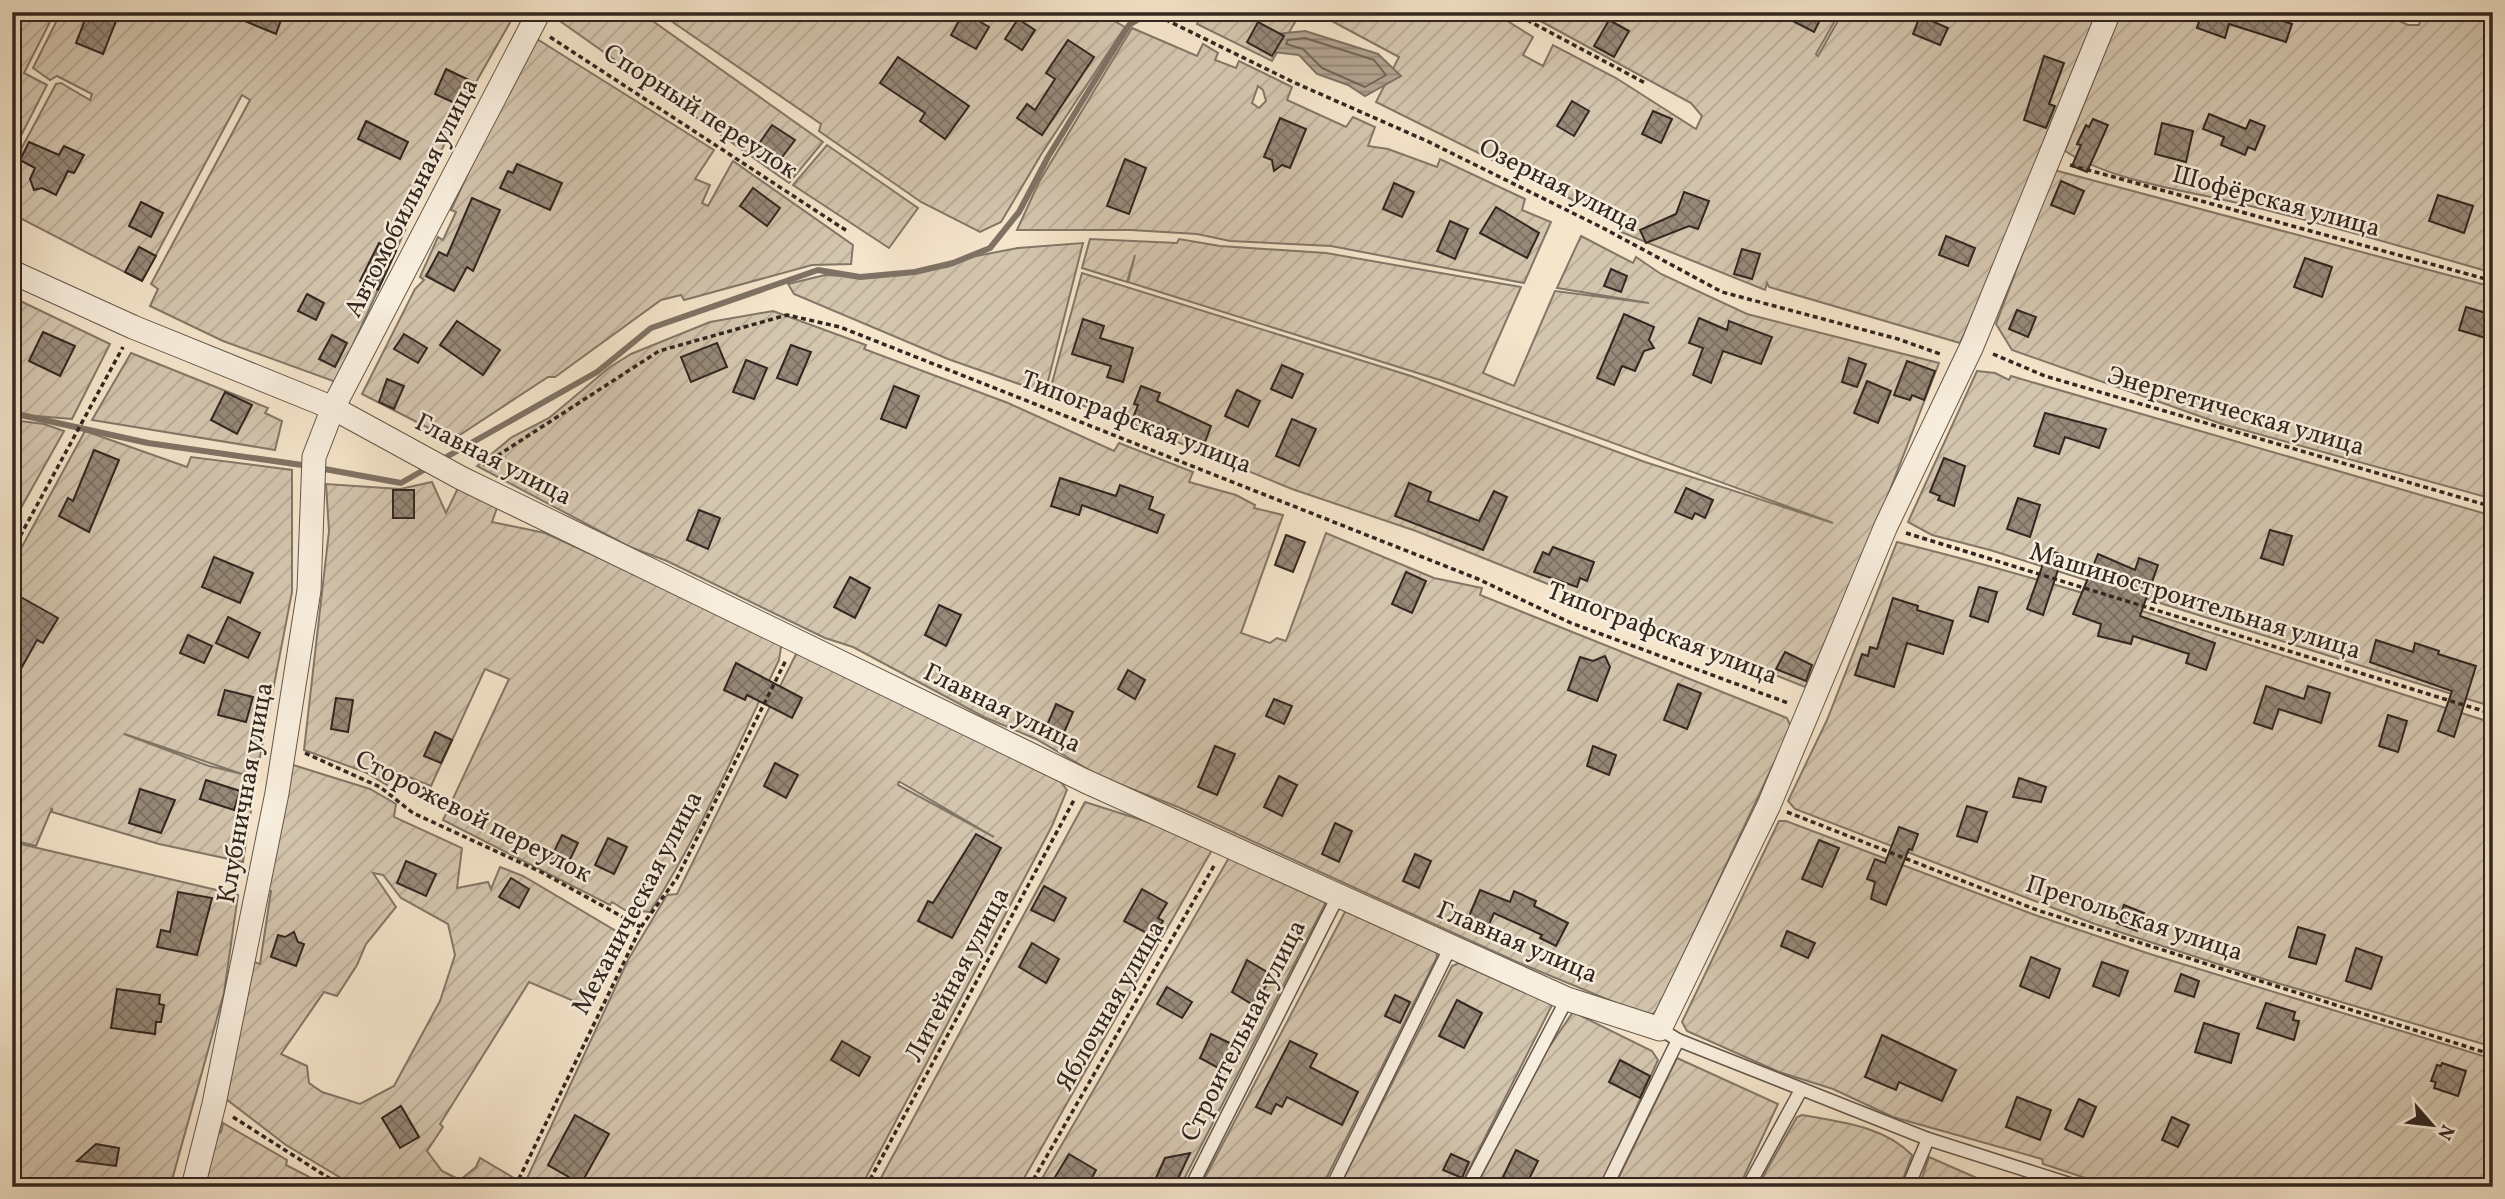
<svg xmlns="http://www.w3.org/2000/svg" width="2505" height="1199" viewBox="0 0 2505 1199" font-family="Vollkorn,serif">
<defs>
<pattern id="garden-furrows" width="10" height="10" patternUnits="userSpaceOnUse" patternTransform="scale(1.75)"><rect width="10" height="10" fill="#d4c5ae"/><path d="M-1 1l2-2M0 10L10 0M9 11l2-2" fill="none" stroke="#b6a995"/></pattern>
<pattern id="water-rules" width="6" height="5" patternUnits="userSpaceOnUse" patternTransform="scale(1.75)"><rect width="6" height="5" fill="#b3a491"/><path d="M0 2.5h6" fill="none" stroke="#928576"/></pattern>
<pattern id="building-cross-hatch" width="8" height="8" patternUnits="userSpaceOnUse" patternTransform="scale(1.75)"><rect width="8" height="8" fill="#978979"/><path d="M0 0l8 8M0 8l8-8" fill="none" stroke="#7c7063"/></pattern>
</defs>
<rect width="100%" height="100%" fill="#f5e5cb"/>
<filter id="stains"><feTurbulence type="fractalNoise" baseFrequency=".00286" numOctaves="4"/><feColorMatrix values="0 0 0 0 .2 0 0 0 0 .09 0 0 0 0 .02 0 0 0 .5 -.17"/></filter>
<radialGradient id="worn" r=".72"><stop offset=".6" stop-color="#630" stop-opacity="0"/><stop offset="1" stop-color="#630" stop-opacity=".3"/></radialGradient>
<g fill="url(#garden-furrows)" stroke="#837667" stroke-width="2" fill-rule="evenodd">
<polygon points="12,12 55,12 24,73 47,85 12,153"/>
<polygon points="61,12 516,12 459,112 336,382 223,341 150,306 158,289 151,284 250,100 242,95 142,281 12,214 12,166 56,84 61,83 90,100 92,94 57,76 50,80 33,68"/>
<polygon points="561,12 640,12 823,142 789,183 557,19"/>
<polygon points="658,12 1098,12 1125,27 1042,153 1001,222 980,232 921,202 819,131 821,124"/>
<polygon points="1202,12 1301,12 1272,61 1197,24"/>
<polygon points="1315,12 1493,12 1533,37 1523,55 1543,66 1553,45 1616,78 1696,129 1702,116 1691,103 1524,12 1840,12 1816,54 1818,56 1843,12 2100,12 1987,286 1960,343 1769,287 1767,283 1765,290 1621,232 1623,226 1599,213 1376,102 1399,57"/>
<path d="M2121,12H2380L2408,25H2419L2422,12H2493V273C2411,249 2329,225 2246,205C2190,191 2113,182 2065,151Z"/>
<path d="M1132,28L1197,56L1203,44L1218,53L1215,60L1236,68L1239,61L1292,87L1287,100L1346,127L1353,117L1375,127L1368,146L1388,149L1437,167L1440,159L1525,199L1522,210L1551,222L1524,283L1331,246L1230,241L1197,234L1131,230H1017L1039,182ZM1258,86L1263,90L1266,101L1259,108L1252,103Z"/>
<polygon points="537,39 714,150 695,179 710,185 702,203 708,206 733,161 853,245 851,264 812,265 684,300 681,295 661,300 555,377 548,377 452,440 362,394 415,289 424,280 420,277 438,237 443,240 456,212 451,210 486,135"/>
<polygon points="827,145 918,208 889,248 793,185"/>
<polygon points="2054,170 2493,287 2493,499 2222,424 2012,350 1996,324"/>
<polygon points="1581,236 1633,263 1636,257 1661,274 1747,314 1939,363 1873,534 1805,687 1416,531 1292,489 1119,418 1049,394 1082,273 1411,376 1645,462 1833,523 1443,381 1128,282 1135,255 1127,282 1082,268 1090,239 1177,243 1179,239 1220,246 1326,253 1521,287 1483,373 1514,386 1555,291 1649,303 1557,288"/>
<polygon points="1083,243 1046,389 1043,388 1042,392 948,359 794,294 788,284 825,275 859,277 947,267 971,257 1018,248"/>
<polygon points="12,297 110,344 72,419 12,414"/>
<polygon points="773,311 866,345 864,349 1008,403 1114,451 1119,443 1193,472 1189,482 1236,495 1255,505 1254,508 1283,515 1241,633 1270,643 1277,638 1286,641 1326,533 1434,578 1482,588 1480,595 1787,718 1791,727 1658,1009 1650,1017 1517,962 1178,807 1101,777 1036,739 984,717 853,647 825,638 667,561 630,547 477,466 512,437 549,418 610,367 631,354 710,322"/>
<polygon points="131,353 268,408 265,413 282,421 275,450 92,420"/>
<polygon points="1977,371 1995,373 2009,380 2011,376 2493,516 2493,707 1990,550 1932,535 1908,522"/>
<polygon points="12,420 44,424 64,431 12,524"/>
<path d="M85,431L187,467L191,457L292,470V592L256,778L243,862L159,844L52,812V808L36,846L12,840V565ZM124,734H125L242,774L209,766Z"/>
<path d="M432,482L446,513L458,488L498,505L492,522L545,533L782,641L779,660C738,744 701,833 650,912L625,910L612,902L610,905L443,820L509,679L485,669L431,786L394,771L387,785L365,772L304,750L329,531L326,484L400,489Z"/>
<path d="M1897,542C2096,591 2295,661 2493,723V1047L2267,980L2095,924L1795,809L1788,801L1827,720Z"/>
<path d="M798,650L1060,781L1067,790L1052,826L861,1187H523L628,960L667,895L677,894ZM899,782H900L994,837L898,785Z"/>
<path d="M290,764L370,789L396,804L394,817L462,848L457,888L488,882L491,889L500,867L523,876L616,931L620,941L617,950L591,1000L576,1002L529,982L440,1124L443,1127L427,1151L442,1171L460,1180L476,1167L480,1158L514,1178L509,1187H356L286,1145L226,1099L254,962L260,964L271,891L264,890ZM373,873L383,875L401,898L448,924L455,955L440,1001L394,1086L360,1104L322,1092L309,1083L307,1066L281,1054L324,992L337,996L357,965L366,944L396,907Z"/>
<polygon points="1085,802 1164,827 1212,850 1019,1187 876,1187"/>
<polygon points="1779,821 1786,821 2035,915 2150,954 2493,1059 2493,1187 2113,1187 2043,1164 2042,1159 1893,1117 1833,1089 1779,1072 1687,1031 1682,1022"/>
<polygon points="12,842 238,895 224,993 170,1187 12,1187"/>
<polygon points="1230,856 1323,898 1325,904 1180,1187 1037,1187"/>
<polygon points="1347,908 1436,950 1437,957 1322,1187 1200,1187"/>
<polygon points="1459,963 1553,1003 1460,1187 1339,1187 1452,966"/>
<polygon points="1573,1012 1652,1051 1658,1060 1600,1187 1476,1187 1539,1062"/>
<polygon points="1677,1058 1778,1104 1739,1187 1614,1187"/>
<path d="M1802,1115C1840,1122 1884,1126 1912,1155L1900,1187H1757L1797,1117Z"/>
<polygon points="223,1123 287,1160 286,1165 321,1183 320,1187 200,1187 213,1137 221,1132"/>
<polygon points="1929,1157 1995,1186 1919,1187"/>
</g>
<polygon fill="url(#water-rules)" stroke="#7f7264" stroke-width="2" points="1305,31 1378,54 1401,76 1365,96 1348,85 1317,74 1299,55 1272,52 1277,34"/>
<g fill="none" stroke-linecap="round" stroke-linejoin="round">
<polygon stroke="#726558" stroke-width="2" points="1305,38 1374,60 1386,75 1365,87 1322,68 1303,49 1286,44 1288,40"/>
<g stroke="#7f7264" stroke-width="6">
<polyline points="12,413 148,443 309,466"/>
<polyline points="441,460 597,372 651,328 818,270 860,277 915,272 953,263 990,248 1019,212 1048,157 1129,25 1150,12"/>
<polyline points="319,468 401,483 429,467"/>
</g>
</g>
<g fill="url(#building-cross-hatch)" stroke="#322620" stroke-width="2">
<polygon points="88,12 116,21 103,54 76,43"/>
<polygon points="223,12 284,12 276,34"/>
<polygon points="964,12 989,27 976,49 951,35"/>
<polygon points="1775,12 1824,12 1814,32"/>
<polygon points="2202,12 2256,12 2292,24 2286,42 2229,24 2225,38 2197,28"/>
<polygon points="1920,16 1948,28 1940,45 1913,34"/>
<polygon points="1018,19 1035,30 1022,50 1005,39"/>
<polygon points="1609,20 1629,31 1614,57 1594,46"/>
<polygon points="1258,22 1284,36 1272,56 1247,42"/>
<polygon points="1068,40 1094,57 1042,135 1017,118 1027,104 1035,110 1055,79 1046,73"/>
<polygon points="2044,56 2064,63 2049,104 2055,106 2046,128 2024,120"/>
<polygon points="898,57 969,106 945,139 920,121 925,113 880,83"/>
<polygon points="446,69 473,82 461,106 435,94"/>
<polygon points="1572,101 1589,111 1574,136 1557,126"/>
<polygon points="1653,111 1672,119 1661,143 1642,134"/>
<polygon points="2209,114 2246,129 2250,120 2265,126 2255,150 2248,147 2245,155 2221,145 2224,137 2203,129"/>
<polygon points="1280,118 1306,129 1290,168 1282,165 1274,171 1272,160 1264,157"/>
<polygon points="2093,119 2108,125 2087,172 2072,166 2081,145 2077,144 2086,125 2089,127"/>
<polygon points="366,121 408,142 400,159 358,139"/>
<polygon points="2162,123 2193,131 2186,162 2155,154"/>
<polygon points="772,125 795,140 780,160 758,145"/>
<polygon points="29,142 59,155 64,146 84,155 74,173 68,171 56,195 42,188 34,190 30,179 35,168 20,160"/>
<polygon points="1125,159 1146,168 1129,214 1107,206"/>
<polygon points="517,164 562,183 550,210 500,188 508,171 513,173"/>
<polygon points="2061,181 2084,191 2074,214 2051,205"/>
<polygon points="1394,183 1414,192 1402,217 1383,209"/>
<polygon points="753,188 780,208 767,226 740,206"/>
<polygon points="1684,192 1709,201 1698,229 1689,226 1646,243 1640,230 1676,214"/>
<polygon points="2438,195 2473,206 2464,233 2429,221"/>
<polygon points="472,198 500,210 473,271 467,267 454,291 426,276 439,252 447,256"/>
<polygon points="141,202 163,213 151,237 129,226"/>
<polygon points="1496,207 1539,233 1527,258 1480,233"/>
<polygon points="1450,221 1468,229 1455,259 1437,251"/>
<polygon points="1946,236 1975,248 1968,266 1939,255"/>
<polygon points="379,243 396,251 378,290 360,281"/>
<polygon points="139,247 156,256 142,281 125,272"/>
<polygon points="1742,249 1760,254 1752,279 1734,274"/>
<polygon points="2305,258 2332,267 2322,297 2294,287"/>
<polygon points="1611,269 1627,276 1621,292 1604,286"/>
<polygon points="307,294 324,303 316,320 298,311"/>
<polygon points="2466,307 2493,315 2489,339 2459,330"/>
<polygon points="2017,310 2036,317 2028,337 2009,329"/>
<polygon points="1624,314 1654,327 1649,340 1654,348 1644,351 1635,371 1622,366 1614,385 1597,378"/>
<polygon points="1699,318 1727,330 1729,321 1772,337 1761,364 1723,351 1711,383 1693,375 1703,348 1689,343"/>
<polygon points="1083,319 1104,326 1100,338 1133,348 1123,382 1107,377 1111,366 1072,354"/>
<polygon points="457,321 500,350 483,375 440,345"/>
<polygon points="43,332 75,346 60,376 29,361"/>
<polygon points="404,334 427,348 418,363 394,349"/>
<polygon points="332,335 347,343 335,367 319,359"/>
<polygon points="717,343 727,367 691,382 681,357"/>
<polygon points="791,345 811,352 797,385 777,378"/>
<polygon points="1849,358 1866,364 1857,387 1842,382"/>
<polygon points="746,360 767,368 754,399 733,392"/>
<polygon points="1907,361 1935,371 1924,400 1912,395 1910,400 1894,395"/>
<polygon points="1282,365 1303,374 1292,398 1271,389"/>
<polygon points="387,379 404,386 394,409 379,402"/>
<polygon points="1867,381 1891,391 1878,423 1854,413"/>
<polygon points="894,386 919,396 906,428 881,419"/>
<polygon points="1141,386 1160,393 1157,401 1211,426 1205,442 1133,418 1138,405 1134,404"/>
<polygon points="1237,390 1260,401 1248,427 1225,416"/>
<polygon points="225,392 252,405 237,434 211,420"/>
<polygon points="2045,413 2106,429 2099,448 2065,437 2059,454 2034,446"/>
<polygon points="1292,419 1316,429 1299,466 1276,456"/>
<polygon points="94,450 119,460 89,532 59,516 68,498 73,501"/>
<polygon points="1944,458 1965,466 1954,506 1938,500 1940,496 1930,492"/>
<polygon points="1060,478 1116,496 1120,485 1153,497 1149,509 1164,515 1157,533 1082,505 1079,515 1051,506"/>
<polygon points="1409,483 1431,492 1428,501 1479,521 1494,491 1507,497 1483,550 1395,516"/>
<polygon points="1686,488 1713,500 1705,518 1695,513 1692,519 1675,512"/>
<rect x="393" y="490" width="21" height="28"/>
<polygon points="2018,498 2040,505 2030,537 2007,529"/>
<polygon points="699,510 720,518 708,549 687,540"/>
<polygon points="2270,530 2292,536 2283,565 2261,558"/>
<polygon points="1286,535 1305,542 1293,572 1275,565"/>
<polygon points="1553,547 1594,562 1587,581 1580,578 1577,587 1534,572 1543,552 1549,555"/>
<polygon points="2048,550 2063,555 2043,615 2027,609"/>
<polygon points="2098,554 2135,570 2139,558 2158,565 2140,616 2215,643 2206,670 2186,663 2189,654 2133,636 2131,644 2098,636 2101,624 2073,614"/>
<polygon points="214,557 253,573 240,603 202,587"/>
<polygon points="1406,572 1426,581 1412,613 1392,604"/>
<polygon points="850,577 870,588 855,618 834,607"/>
<polygon points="1979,587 1997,592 1988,622 1970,616"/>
<polygon points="19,596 58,618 43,643 37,640 12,685 12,607"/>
<polygon points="1893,598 1918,606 1917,610 1953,621 1943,654 1907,643 1894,687 1855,675 1862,654 1868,656 1870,647 1877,649"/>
<polygon points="939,605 961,615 946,646 925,635"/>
<polygon points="228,617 260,633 248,658 216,643"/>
<polygon points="188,635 212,646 204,663 180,653"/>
<polygon points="2376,640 2413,652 2415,643 2439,651 2438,654 2476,666 2454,737 2438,731 2452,691 2370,662"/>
<polygon points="1785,652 1812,665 1806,681 1776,669"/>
<polygon points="1605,656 1610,667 1597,701 1568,690 1580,657 1593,661"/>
<polygon points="736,663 802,698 792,718 747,695 745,700 724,690"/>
<polygon points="1128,670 1145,680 1135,699 1118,689"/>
<polygon points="1678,684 1701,693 1687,729 1664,720"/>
<polygon points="2266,686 2304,699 2308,686 2330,693 2321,723 2279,709 2272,729 2254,723"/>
<polygon points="225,690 253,697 246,722 218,715"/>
<polygon points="336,698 353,700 348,732 331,729"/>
<polygon points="1274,699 1292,706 1284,724 1266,716"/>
<polygon points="1056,704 1073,712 1059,744 1042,737"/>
<polygon points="2388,715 2407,721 2398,752 2379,746"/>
<polygon points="435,732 452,740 441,763 424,756"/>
<polygon points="1215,746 1235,754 1217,795 1198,787"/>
<polygon points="1593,746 1616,755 1609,775 1587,766"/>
<polygon points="775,763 798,775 786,798 764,786"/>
<polygon points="1279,776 1297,785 1282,816 1264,807"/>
<polygon points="2019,778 2046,787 2041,802 2013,797"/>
<polygon points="206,780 240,791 234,810 200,799"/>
<polygon points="140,789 175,800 161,833 129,823"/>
<polygon points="1967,806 1987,812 1977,842 1957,836"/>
<polygon points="1335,823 1352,831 1339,862 1322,854"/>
<polygon points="1899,827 1918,834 1912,850 1909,849 1886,905 1871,899 1875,882 1867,879 1875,859 1885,863"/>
<polygon points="976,834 1001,848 952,938 918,921 928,901 933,903"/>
<polygon points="562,835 578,843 565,870 549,862"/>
<polygon points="608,838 627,847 614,874 595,865"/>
<polygon points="1819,840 1839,848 1822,887 1802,879"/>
<polygon points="1415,854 1431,861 1419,888 1403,881"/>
<polygon points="406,861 436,874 426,896 397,883"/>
<polygon points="511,878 529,889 519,908 499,897"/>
<polygon points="1044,886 1066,898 1054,921 1031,910"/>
<polygon points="1142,889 1167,903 1158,918 1163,921 1154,937 1124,921"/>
<polygon points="1480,890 1510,902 1514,891 1536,901 1534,906 1568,923 1556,946 1540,938 1542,935 1494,913 1487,929 1467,921"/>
<polygon points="178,892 212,898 197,955 157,947 161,930 170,932"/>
<polygon points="2124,905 2144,913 2137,931 2117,923"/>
<polygon points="2298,927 2325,935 2316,964 2289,957"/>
<polygon points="1787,931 1815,943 1808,958 1781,946"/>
<polygon points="294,932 298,942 304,944 296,966 271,957 278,935 285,937"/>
<polygon points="1032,943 1059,959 1046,983 1019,967"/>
<polygon points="2356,948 2382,957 2371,989 2346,981"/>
<polygon points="2031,957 2060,969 2049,998 2020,986"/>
<polygon points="1247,960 1272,975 1255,1006 1232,992"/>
<polygon points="2102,962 2128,971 2119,996 2093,986"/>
<polygon points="2181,974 2199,981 2194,997 2175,991"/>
<polygon points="1167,987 1192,1002 1182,1018 1157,1004"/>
<polygon points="117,989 160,995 159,1004 164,1005 161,1022 156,1022 155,1034 111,1028"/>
<polygon points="1395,995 1410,1002 1400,1023 1385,1016"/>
<polygon points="1457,1000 1482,1013 1464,1048 1439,1036"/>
<polygon points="2266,1003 2295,1012 2293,1020 2299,1021 2294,1040 2257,1028"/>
<polygon points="2204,1023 2239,1034 2231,1063 2195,1052"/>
<polygon points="1211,1034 1236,1046 1224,1071 1200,1058"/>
<polygon points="1882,1035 1956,1070 1942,1101 1899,1082 1896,1090 1865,1077"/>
<polygon points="842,1041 870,1057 859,1076 831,1060"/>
<polygon points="1290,1041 1317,1054 1310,1067 1358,1092 1342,1125 1287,1097 1282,1107 1276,1104 1271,1114 1256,1107"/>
<polygon points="1620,1060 1650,1076 1640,1098 1609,1082"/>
<polygon points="2442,1063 2466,1071 2458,1096 2434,1088 2436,1082 2431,1081 2437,1065 2441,1066"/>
<polygon points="2017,1097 2051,1110 2040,1140 2006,1127"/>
<polygon points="2079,1099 2096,1107 2083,1137 2065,1129"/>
<polygon points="401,1106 419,1137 400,1148 382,1118"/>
<polygon points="575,1115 609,1134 581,1184 548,1165"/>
<polygon points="2172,1117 2189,1125 2178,1147 2162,1140"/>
<polygon points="96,1144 119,1148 116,1166 77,1161"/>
<polygon points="1516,1150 1538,1161 1525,1187 1503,1177"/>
<polygon points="1190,1153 1174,1187 1155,1180 1165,1158"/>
<polygon points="1069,1154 1096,1170 1087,1187 1049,1187"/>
<polygon points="1451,1154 1469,1162 1462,1178 1443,1170"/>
</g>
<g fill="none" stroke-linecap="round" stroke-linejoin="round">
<defs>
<g id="lane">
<polyline points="1660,1029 1678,1040 1928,1139 2079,1187"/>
<polyline points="1191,1187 1338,896"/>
<polyline points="1332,1187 1451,946"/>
<polyline points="1468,1187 1567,999"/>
<polyline points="1606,1187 1678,1040"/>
<polyline points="1748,1187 1801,1090"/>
<polyline points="1908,1187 1928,1139"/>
</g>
<g id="street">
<polyline points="12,272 133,327 333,408 461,478 1085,781 1567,999 1660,1029 1769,805 1886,526 1972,346 2109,12"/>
<polyline points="193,1187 214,1104 277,793 309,590 314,457 333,408 539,12"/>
</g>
</defs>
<use href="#lane" stroke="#63564b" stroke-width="15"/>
<use href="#street" stroke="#63564b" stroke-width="25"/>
<g stroke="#322620" stroke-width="3.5" stroke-dasharray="5 3.5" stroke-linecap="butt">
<polyline points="1150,12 1293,82 1427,141 1603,228 1722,292 1898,339 1943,355"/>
<polyline points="1512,12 1645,83"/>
<polyline points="550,37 847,231"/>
<polyline points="2070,165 2493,281"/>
<polyline points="1993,354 2045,376 2493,507"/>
<polyline points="483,465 659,351 787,315 840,327 1478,579 1571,623 1788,703"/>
<polyline points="1906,533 2493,714"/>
<polyline points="12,551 123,347"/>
<polyline points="305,753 380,787 413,813 541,872 641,927"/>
<polyline points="1787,812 2037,910 2493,1055"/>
<polyline points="233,1117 343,1187"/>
<polyline points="515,1187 641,927 677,878 786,660"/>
<polyline points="866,1187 1074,800"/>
<polyline points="1029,1187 1215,864"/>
</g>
<use href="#lane" stroke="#f8eedd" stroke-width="12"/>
<use href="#street" stroke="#f8eedd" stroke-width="23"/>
</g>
<g text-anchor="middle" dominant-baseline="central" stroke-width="5" stroke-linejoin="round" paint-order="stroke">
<g font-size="26" fill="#322620" stroke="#f8eedd">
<text transform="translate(700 112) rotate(33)">Спорный переулок</text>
<text transform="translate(1559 186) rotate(27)">Озерная улица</text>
<text transform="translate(412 198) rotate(-63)">Автомобильная улица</text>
<text transform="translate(2276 202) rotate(15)">Шофёрская улица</text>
<text transform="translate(2236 412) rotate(16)">Энергетическая улица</text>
<text transform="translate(1136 423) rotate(21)">Типографская улица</text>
<text transform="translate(493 460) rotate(27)">Главная улица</text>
<text transform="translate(2195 602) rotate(17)">Машиностроительная улица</text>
<text transform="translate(1662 634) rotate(21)">Типографская улица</text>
<text transform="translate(1002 709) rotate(26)">Главная улица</text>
<text transform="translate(246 793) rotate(-80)">Клубничная улица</text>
<text transform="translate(473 817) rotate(27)">Сторожевой переулок</text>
<text transform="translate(638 903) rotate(-62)">Механическая улица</text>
<text transform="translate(2134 919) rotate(18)">Прегольская улица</text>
<text transform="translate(1517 943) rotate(23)">Главная улица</text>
<text transform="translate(958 975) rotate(-62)">Литейная улица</text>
<text transform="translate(1111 1006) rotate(-60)">Яблочная улица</text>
<text transform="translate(1244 1031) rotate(-63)">Строительная улица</text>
</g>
</g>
<rect width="2505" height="1199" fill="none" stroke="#f5e5cb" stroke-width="42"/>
<rect x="14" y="14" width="2477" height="1171" fill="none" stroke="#322620" stroke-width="3.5"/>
<rect x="21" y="21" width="2463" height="1157" fill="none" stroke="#322620" stroke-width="2"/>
<g transform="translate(2432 1125) rotate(118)" stroke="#f8eedd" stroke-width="5" paint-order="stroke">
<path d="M0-5L12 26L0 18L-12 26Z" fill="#322620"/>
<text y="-10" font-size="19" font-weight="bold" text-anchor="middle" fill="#322620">N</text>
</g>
<rect width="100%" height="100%" filter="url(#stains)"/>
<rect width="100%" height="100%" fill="url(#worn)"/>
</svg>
